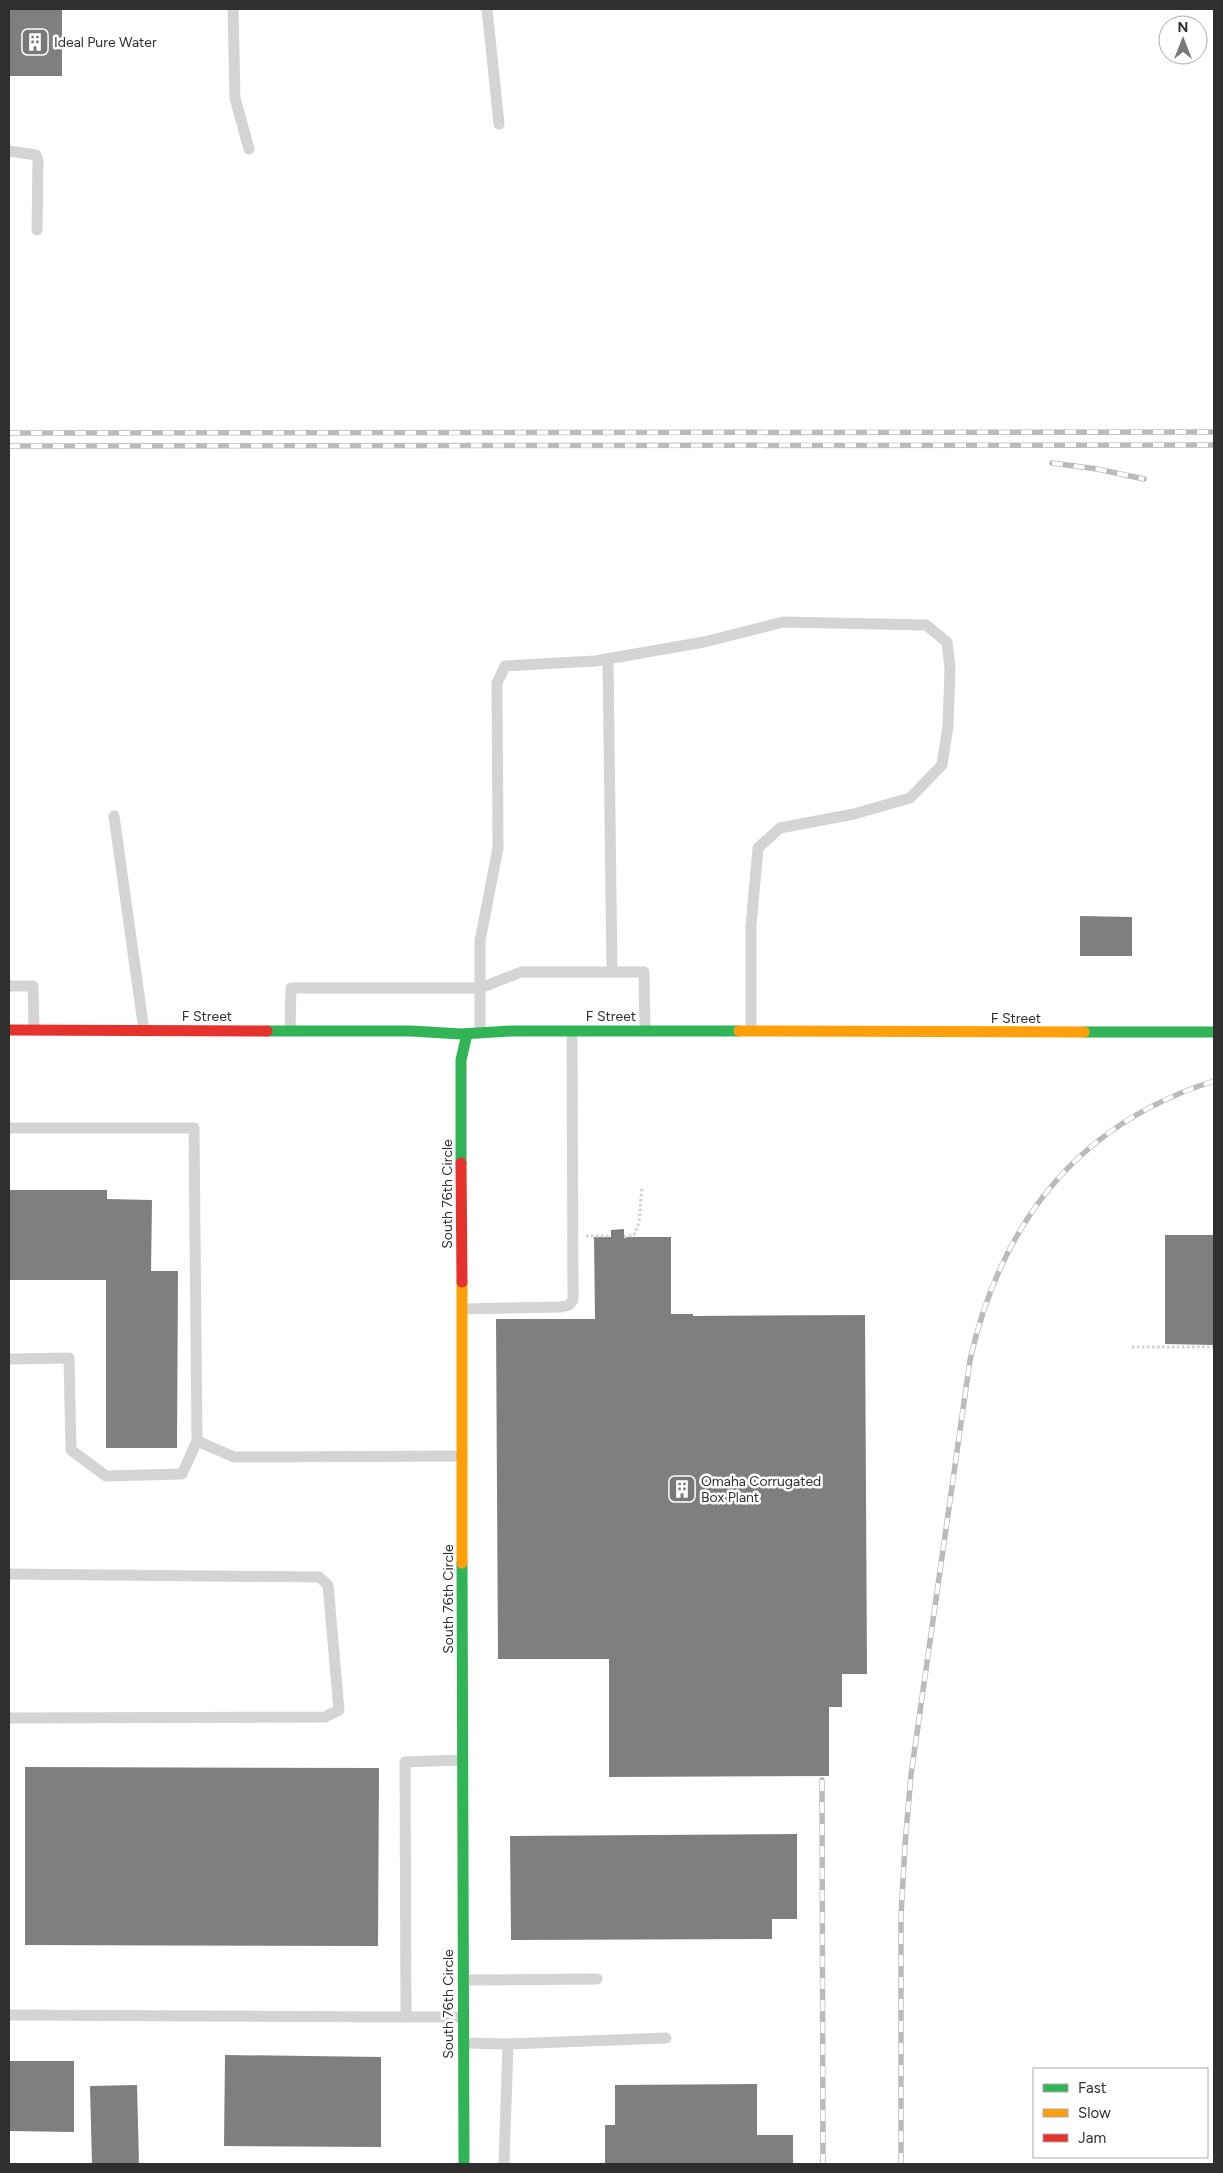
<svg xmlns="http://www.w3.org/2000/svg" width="1223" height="2173" viewBox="0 0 1223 2173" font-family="Figtree,sans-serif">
<rect width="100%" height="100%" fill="#fff"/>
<g fill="#7f7f7f">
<rect x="9" y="9" width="53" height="67"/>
<polygon points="1080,916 1132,917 1132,956 1080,956"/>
<polygon points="9,1190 107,1190 107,1199 152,1200 151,1271 178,1271 177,1448 106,1448 106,1280 9,1280"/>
<polygon points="624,1229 624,1237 671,1237 671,1314 693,1314 693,1316 865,1315 867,1674 842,1674 842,1707 829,1707 829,1776 609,1777 609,1659 498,1659 496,1319 595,1319 594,1237 611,1237 611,1230"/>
<polygon points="1165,1235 1214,1235 1214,1345 1165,1344"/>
<polygon points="25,1767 379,1768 378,1946 25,1945"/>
<polygon points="797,1834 797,1919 772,1919 772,1939 511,1940 510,1836"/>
<polygon points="225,2055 381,2057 381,2147 224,2146"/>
<polygon points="9,2061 74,2061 74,2132 9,2131"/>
<polygon points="757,2084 757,2135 793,2135 793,2164 605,2164 605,2125 615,2125 615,2085"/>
<polygon points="137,2085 139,2164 92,2164 90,2086"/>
</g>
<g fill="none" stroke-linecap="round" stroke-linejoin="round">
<g stroke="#d2d2d2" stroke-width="3" stroke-dasharray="2.5 2.5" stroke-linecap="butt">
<polyline points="586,1236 611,1236"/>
<polyline points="624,1237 634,1235 639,1223 642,1187"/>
<polyline points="1132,1347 1214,1347"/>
</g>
<g stroke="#d4d4d4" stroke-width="11">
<polyline points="233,9 235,98 249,149"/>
<polyline points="487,9 499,124"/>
<polyline points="9,151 36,155 38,160 37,230"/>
<polyline points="608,659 612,972"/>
<polyline points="114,816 144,1031"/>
<polyline points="9,986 33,986 34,1030"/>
<polyline points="290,1031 291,988 480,988 521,972 644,972 645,1031"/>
<polyline points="480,1033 480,941 498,848 497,683 505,666 595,661 704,642 783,622 926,625 947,642 950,668 948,726 942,765 910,798 854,814 780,828 758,848 751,926 751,1031"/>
<polyline points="9,1128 194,1128 197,1441 182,1474 106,1476 71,1450 69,1358 9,1359"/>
<polyline points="462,1309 561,1307 569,1305 573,1300 572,1031"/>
<polyline points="197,1441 234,1457 462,1456"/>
<polyline points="9,1574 319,1577 328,1585 339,1710 325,1717 9,1718"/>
<polyline points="463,1980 597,1979"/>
<polyline points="9,2015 406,2017 405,1762 463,1760"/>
<polyline points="406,2017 464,2017"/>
<polyline points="464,2043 508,2044 504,2164"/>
<polyline points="508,2044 666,2038"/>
</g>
<g stroke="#30b455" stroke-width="11">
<polyline points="267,1031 411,1031 461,1034 511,1031 739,1031"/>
<polyline points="1084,1032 1214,1032"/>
<polyline points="461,1163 461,1060 467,1034"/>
<polyline points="462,1563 464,2164"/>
</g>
<g stroke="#ff9f0a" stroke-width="11">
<polyline points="739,1031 1084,1032"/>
<polyline points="462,1282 462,1563"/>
</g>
<g stroke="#e5322d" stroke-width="11">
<polyline points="9,1030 267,1031"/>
<polyline points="461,1163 462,1282"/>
</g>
<defs>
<g id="rail">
<polyline points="9,433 1214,432"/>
<polyline points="9,446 1214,445"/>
<polyline points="1052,463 1097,469 1144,479"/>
<polyline points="822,1780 823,2164"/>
<path d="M901,2164V1916L905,1845L911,1775L970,1360C1001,1223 1077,1124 1214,1081"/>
</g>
</defs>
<use href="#rail" stroke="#bbb" stroke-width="5.5"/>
<use href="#rail" stroke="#fff" stroke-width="4" stroke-dasharray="11" stroke-linecap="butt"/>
</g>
<defs>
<symbol id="building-square" viewBox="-11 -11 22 22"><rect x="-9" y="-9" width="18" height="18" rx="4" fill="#787878" stroke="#fff"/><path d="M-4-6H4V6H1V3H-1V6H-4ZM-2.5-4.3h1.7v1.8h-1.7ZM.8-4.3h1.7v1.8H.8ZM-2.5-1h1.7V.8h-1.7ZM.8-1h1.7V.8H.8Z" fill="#fff"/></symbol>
</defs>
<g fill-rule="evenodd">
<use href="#building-square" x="19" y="26" width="32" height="32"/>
<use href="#building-square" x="666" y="1473" width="32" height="32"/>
</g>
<g text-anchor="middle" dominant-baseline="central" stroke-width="5" stroke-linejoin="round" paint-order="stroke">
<g font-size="14" fill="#2f2f2f" stroke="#fff" text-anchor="start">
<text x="54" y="42">Ideal Pure Water</text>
<text x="701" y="1481">Omaha Corrugated<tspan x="701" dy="16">Box Plant</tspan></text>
</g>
<g font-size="14" fill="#2f2f2f" stroke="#fff">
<text x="207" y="1016">F Street</text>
<text x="611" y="1016">F Street</text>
<text x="1016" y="1018">F Street</text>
<text transform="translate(447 1194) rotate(-90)">South 76th Circle</text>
<text transform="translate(448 1599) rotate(-90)">South 76th Circle</text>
<text transform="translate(448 2004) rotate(-90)">South 76th Circle</text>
</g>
</g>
<rect width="1223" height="2173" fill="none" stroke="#2f2f2f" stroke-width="20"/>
<rect x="1033" y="2068" width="175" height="90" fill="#ffffff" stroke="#acacac"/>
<rect x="1043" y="2084" width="25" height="8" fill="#30b455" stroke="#acacac"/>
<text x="1078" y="2093" font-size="15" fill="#2f2f2f">Fast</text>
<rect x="1043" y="2109" width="25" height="8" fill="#ff9f0a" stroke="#acacac"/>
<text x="1078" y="2118" font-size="15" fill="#2f2f2f">Slow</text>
<rect x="1043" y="2134" width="25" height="8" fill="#e5322d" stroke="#acacac"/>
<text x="1078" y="2143" font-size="15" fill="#2f2f2f">Jam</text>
<g transform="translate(1183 40)"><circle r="24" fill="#ffffff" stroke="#acacac"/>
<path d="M0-4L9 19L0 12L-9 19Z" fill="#787878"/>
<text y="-8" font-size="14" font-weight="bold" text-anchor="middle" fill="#2f2f2f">N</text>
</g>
</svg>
